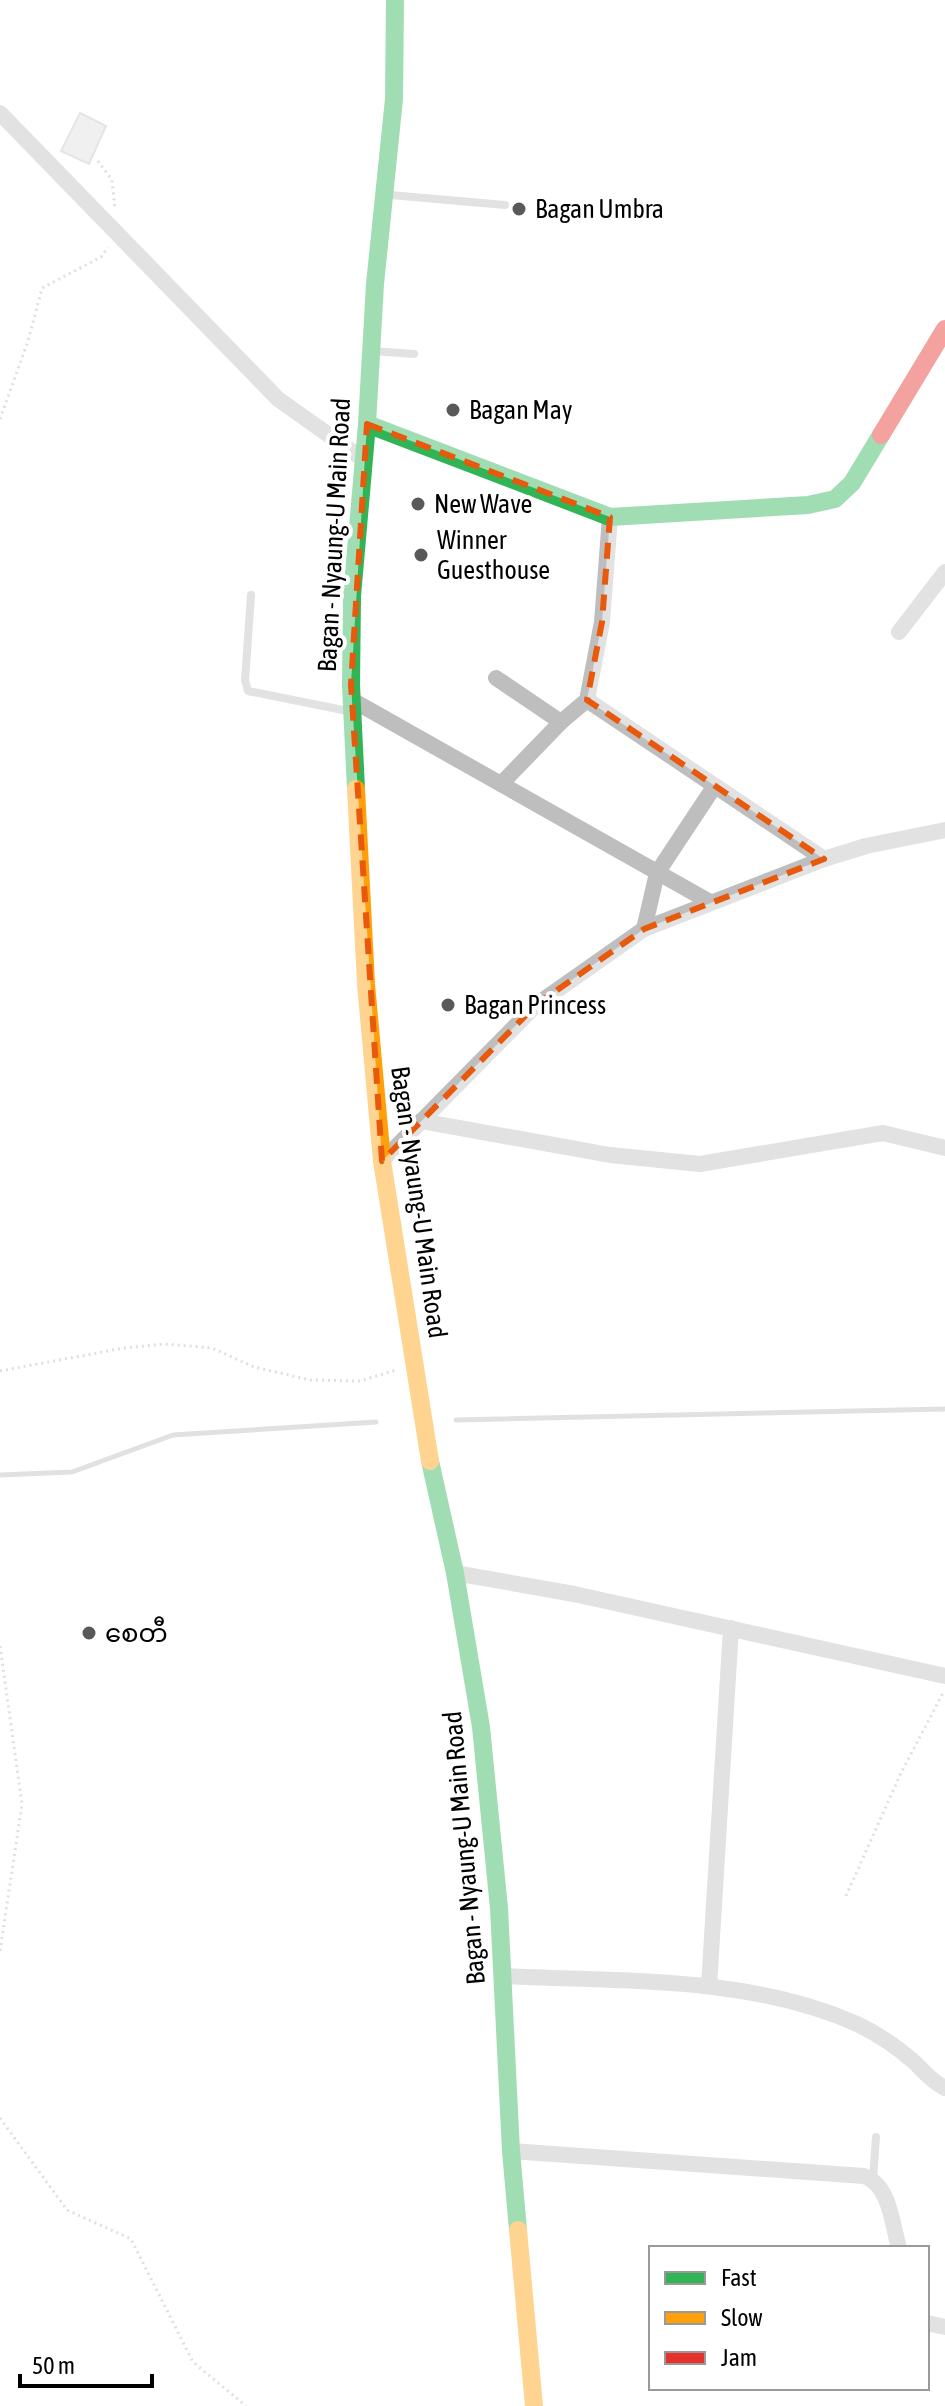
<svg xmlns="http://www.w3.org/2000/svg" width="945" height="2406" viewBox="0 0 945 2406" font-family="'Asap Condensed','Noto Sans Myanmar',sans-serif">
<rect width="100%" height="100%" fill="#fff"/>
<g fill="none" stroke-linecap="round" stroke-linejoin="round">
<g stroke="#bdbdbd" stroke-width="5">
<polyline points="456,1420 945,1409"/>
<polyline points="0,1475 72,1472 173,1435 376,1422"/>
</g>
</g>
<polygon fill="#dedede" stroke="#c6c6c6" stroke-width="2" points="80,113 106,126 89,164 61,151"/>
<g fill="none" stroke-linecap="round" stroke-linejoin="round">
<g stroke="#b9b9b9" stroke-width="3" stroke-dasharray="2 4" stroke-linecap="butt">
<polyline points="98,161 112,180 115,209"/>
<polyline points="0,419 28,341 42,288 101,257 108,247"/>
<polyline points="0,1371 124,1348 165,1344 212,1348 254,1367 310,1380 360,1381 396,1370"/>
<polyline points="0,1646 22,1804 0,1951"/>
<polyline points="846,1896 901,1773 943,1693"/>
<polyline points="0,2118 67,2210 131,2239 193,2362 246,2406"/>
</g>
<g stroke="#bebebe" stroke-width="8">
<polyline points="390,195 505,205"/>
<polyline points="372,351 414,354"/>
<polyline points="251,595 245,680 248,691 348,711"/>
<polyline points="873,2179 876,2137"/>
</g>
<g stroke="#bebebe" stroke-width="16">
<polyline points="0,113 278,399 364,460"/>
<polyline points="899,632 945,572"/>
<polyline points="496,678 561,722"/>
<polyline points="352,700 710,902"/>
<polyline points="587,700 824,859"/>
<polyline points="501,784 561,722 587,700 602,622 610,517"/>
<polyline points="644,929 657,873 714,787"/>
<polyline points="421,1121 610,1155 700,1164 883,1133 945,1148"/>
<polyline points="382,1161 536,1005 644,929 824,859 866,846 945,830"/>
<polyline points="455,1573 574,1594 945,1676"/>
<path d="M503,1976C620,1982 747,1975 857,2024C876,2033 897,2047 913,2061C924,2071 931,2081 945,2088"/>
<polyline points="709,1986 731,1628"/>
<path d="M511,2151L864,2176C890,2185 892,2224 899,2248"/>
<polyline points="927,2323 945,2327"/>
</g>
<g stroke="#30b455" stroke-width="18">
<polyline points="367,424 610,517 808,505 835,499 852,483 881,435"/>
<polyline points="356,789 351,685 352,596 367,424 375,284 394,99 395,0"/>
<polyline points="430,1461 455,1573 481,1727 499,1908 511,2151 518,2230"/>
</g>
<g stroke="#ff9f0a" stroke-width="18">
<polyline points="356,789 366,984 382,1161 430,1461"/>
<polyline points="518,2230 534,2406"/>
</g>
<polyline stroke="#e5322d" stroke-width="18" points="881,435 945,329"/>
</g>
<path d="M0 0H945V2406H0ZM367,424L610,517L602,622L587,700L824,859L644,929L536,1005L382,1161L351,685Z" fill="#fff" fill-opacity=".55" fill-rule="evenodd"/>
<path fill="none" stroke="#e8590c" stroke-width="6" stroke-dasharray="16 10" stroke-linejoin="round" d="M367,424L610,517L602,622L587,700L824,859L644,929L536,1005L382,1161L351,685Z"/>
<g fill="#595959" stroke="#fff" stroke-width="3">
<circle cx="519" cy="209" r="8"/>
<circle cx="453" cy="410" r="8"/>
<circle cx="418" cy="504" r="8"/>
<circle cx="421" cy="555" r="8"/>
<circle cx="448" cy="1005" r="8"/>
<circle cx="89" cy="1633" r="8"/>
</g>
<g text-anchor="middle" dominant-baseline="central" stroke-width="8" stroke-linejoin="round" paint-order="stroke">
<g font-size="26" fill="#000" stroke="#fff" text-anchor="start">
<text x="535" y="209">Bagan Umbra</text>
<text x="469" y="410">Bagan May</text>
<text x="434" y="504">New Wave</text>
<text x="437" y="540">Winner<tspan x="437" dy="30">Guesthouse</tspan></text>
<text x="464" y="1005">Bagan Princess</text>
<text x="105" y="1633">စေတီ</text>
</g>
<g font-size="26" fill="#000" stroke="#fff">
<text transform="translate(334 535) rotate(-87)">Bagan - Nyaung-U Main Road</text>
<text transform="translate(419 1202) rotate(82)">Bagan - Nyaung-U Main Road</text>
<text transform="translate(464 1848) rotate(-95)">Bagan - Nyaung-U Main Road</text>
</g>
</g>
<rect x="649" y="2246" width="280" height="144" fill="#ffffff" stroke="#999999" stroke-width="2"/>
<rect x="665" y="2272" width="40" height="12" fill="#30b455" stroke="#999999" stroke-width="2"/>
<text x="721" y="2286" font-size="24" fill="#000000">Fast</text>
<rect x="665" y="2312" width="40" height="12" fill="#ff9f0a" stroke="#999999" stroke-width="2"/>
<text x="721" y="2326" font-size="24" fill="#000000">Slow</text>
<rect x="665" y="2352" width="40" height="12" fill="#e5322d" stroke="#999999" stroke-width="2"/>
<text x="721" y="2366" font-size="24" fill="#000000">Jam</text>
<path d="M20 2374v12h132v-12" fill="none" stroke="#000000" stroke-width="4"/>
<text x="32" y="2374" font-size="24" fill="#000000" stroke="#ffffff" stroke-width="6" paint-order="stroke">50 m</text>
</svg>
